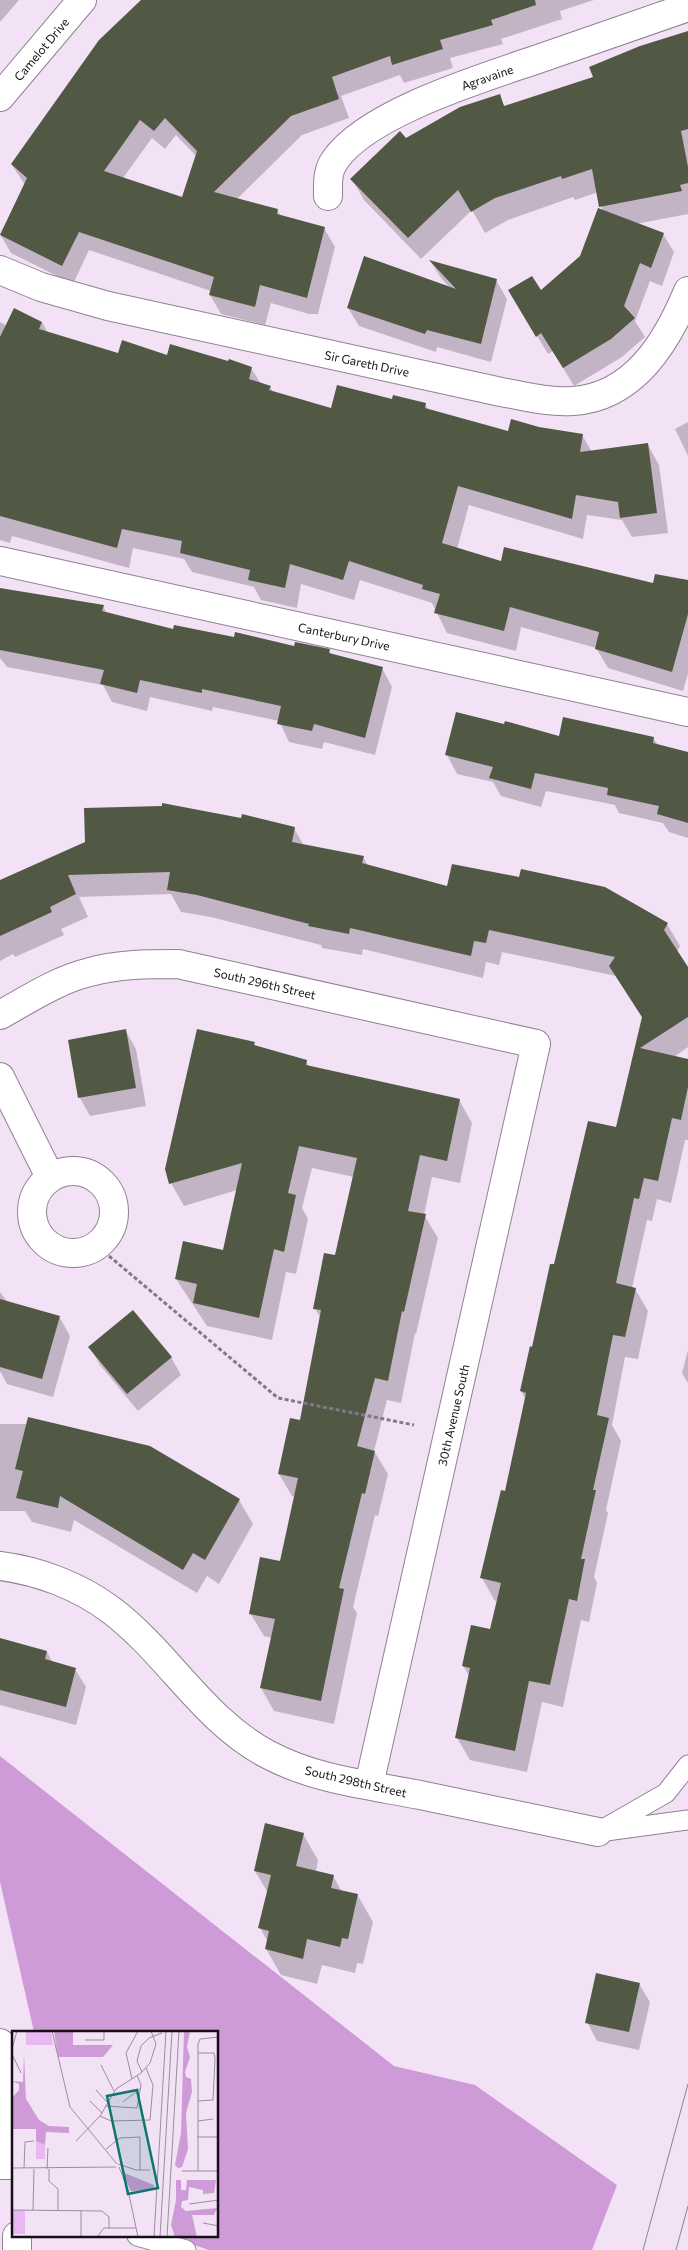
<svg xmlns="http://www.w3.org/2000/svg" width="688" height="2250" viewBox="0 0 688 2250" font-family="Commissioner,sans-serif">
<rect width="100%" height="100%" fill="#f3e2f6"/>
<polygon fill="#ce9ad7" points="0,1756 394,2066 475,2085 617,2185 592,2250 209,2250 168,2236 218,2236 218,2032 34,2032 0,1882"/>
<g fill="#0003" fill-rule="evenodd">
<polygon points="0,0 19,0 0,22"/>
<path d="M143,0H594L560,11L562,19L501,39L503,44L450,58L453,68L404,83L400,75L341,96L349,118L302,135L237,199L277,210L281,216L324,228L335,247L318,314H309L271,303L265,325L221,314L210,295L211,291L89,250L73,284L11,253L0,234L25,185L12,165ZM176,135L196,156L183,198L123,178L152,138L165,149Z"/>
<polygon points="688,33 688,214 636,224 663,234 674,252 662,286 650,281 635,321 645,337 622,357 574,386 553,351 548,354 510,291 541,292 581,257 603,212 598,192 575,200 573,197 508,220 485,233 472,210 421,259 364,200 352,179 406,139 499,96 505,107 595,78"/>
<polygon points="431,262 496,280 507,299 491,362 437,347 436,352 359,326 348,308 450,288 441,278"/>
<polygon points="0,322 7,326 42,322 48,333 119,355 168,356 251,368 261,384 270,387 273,392 332,409 393,401 425,404 429,411 509,432 539,428 582,435 592,452 648,445 659,465 668,533 632,537 622,520 587,515 583,539 469,505 457,549 502,562 654,584 688,582 688,674 683,691 608,668 596,648 521,627 516,651 447,633 432,603 360,580 354,600 301,584 297,608 261,600 254,587 192,572 184,559 133,548 129,568 12,536 10,543 0,540"/>
<polygon points="688,422 688,456 675,429"/>
<polygon points="0,593 103,606 107,614 174,631 329,651 332,655 382,668 392,687 375,755 324,742 322,749 289,742 279,721 213,707 212,711 150,697 147,711 112,702 103,685 7,667 0,658"/>
<polygon points="560,738 653,738 658,745 688,753 688,838 669,832 663,823 619,813 615,805 546,791 541,807 501,796 493,782 457,774 447,755"/>
<polygon points="294,828 304,846 363,857 368,866 448,888 667,924 680,946 677,952 688,970 688,1047 674,1057 688,1060 688,1140 685,1140 671,1203 657,1199 652,1221 647,1220 632,1288 635,1289 648,1311 638,1359 625,1357 612,1425 621,1441 606,1510 608,1513 594,1577 597,1583 589,1622 581,1620 563,1707 542,1702 527,1772 470,1760 457,1738 470,1677 463,1666 491,1631 498,1601 495,1601 482,1578 506,1492 526,1400 521,1391 555,1266 617,1129 643,1019 616,976 502,952 499,965 486,962 483,978 363,949 362,955 322,948 321,945 211,917 181,912 171,894 79,897 88,917 61,929 64,935 15,957 13,954 0,961 0,881"/>
<polygon points="125,1030 136,1049 146,1106 90,1116 80,1098 70,1041"/>
<polygon points="254,1043 256,1047 306,1061 310,1068 459,1100 472,1123 460,1183 432,1177 424,1215 438,1238 416,1334 415,1333 401,1403 387,1400 374,1451 388,1474 378,1516 375,1515 353,1607 357,1613 334,1724 274,1711 261,1688 272,1638 264,1636 250,1613 281,1562 295,1497 292,1496 279,1474 301,1421 321,1319 315,1308 336,1257 354,1177 312,1168 302,1208 308,1219 296,1274 286,1272 272,1340 207,1326 176,1279 224,1252 237,1190 184,1206 171,1183"/>
<polygon points="0,1292 12,1308 13,1304 60,1318 70,1336 53,1397 7,1384 0,1371"/>
<polygon points="90,1347 171,1357 181,1375 138,1411 100,1365"/>
<polygon points="688,1350 688,1383 682,1373"/>
<polygon points="0,1424 27,1424 239,1500 253,1524 219,1584 207,1576 197,1593 74,1520 71,1532 32,1522 25,1511 0,1511"/>
<polygon points="0,1639 47,1652 53,1663 75,1669 86,1687 76,1725 0,1705"/>
<polygon points="303,1834 318,1860 316,1872 333,1876 342,1892 358,1896 373,1922 363,1964 357,1963 355,1973 322,1965 317,1984 281,1975 266,1949 268,1942 260,1928 268,1893 255,1871"/>
<polygon points="639,1984 650,2002 639,2050 597,2041 587,2022"/>
</g>
<g fill="#515945" fill-rule="evenodd">
<path d="M141,0H535L536,5L491,20L493,25L440,40L443,49L392,65L390,56L332,77L339,99L291,116L214,192L278,209L277,214L325,227L307,298L260,285L255,307L209,295L214,277L79,232L62,266L0,235L27,178L11,164L99,40ZM165,118L197,151L182,197L104,171L140,120L154,131Z"/>
<polygon points="688,31 688,129 681,131 688,167 688,183 680,185 682,191 599,207 592,169 562,179 561,176 495,198 471,212 458,190 408,238 350,179 400,131 406,138 460,107 500,94 504,106 593,77 589,67 640,46"/>
<polygon points="598,208 664,233 651,268 640,263 624,306 635,318 611,339 563,368 541,333 536,337 508,290 532,276 541,290 580,256"/>
<polygon points="364,256 456,289 429,260 497,279 481,344 427,330 425,334 347,308"/>
<polygon points="14,308 42,322 39,329 118,353 122,340 167,355 170,344 228,361 229,359 252,367 249,379 271,386 269,390 331,408 337,385 392,399 393,395 426,403 425,408 508,431 511,419 539,427 583,434 580,452 648,443 657,513 620,518 618,502 576,495 572,519 458,486 442,543 501,561 504,547 653,583 655,574 688,580 688,614 672,672 595,649 599,632 510,607 504,631 434,613 440,594 422,589 423,585 349,561 343,580 290,564 285,588 248,580 250,570 180,553 182,541 122,529 117,548 0,516 0,337"/>
<polygon points="0,588 104,605 102,611 173,629 174,625 234,637 235,632 294,646 295,642 330,649 329,653 383,667 365,738 314,724 312,731 277,724 281,706 202,689 202,693 140,680 137,693 100,684 104,670 0,650"/>
<polygon points="456,712 504,724 505,721 559,736 563,717 654,737 653,743 688,752 688,823 657,814 659,806 607,795 608,788 535,773 531,789 489,778 493,767 445,755"/>
<polygon points="162,803 241,818 242,814 295,827 292,842 364,856 362,863 447,886 452,864 519,877 521,869 605,887 668,923 664,930 688,967 688,1017 640,1048 688,1059 688,1087 681,1120 672,1118 658,1181 644,1178 639,1199 634,1198 616,1283 636,1288 625,1337 613,1335 597,1415 609,1418 593,1490 596,1490 581,1559 585,1559 577,1601 569,1599 550,1685 529,1681 515,1751 455,1738 470,1668 462,1666 471,1625 490,1629 501,1583 480,1578 501,1490 505,1491 526,1393 520,1391 530,1346 532,1347 550,1264 554,1264 588,1121 616,1127 642,1017 609,966 615,957 489,930 486,943 474,941 471,956 350,928 349,934 308,926 309,924 197,895 167,890 170,872 68,875 76,894 50,907 52,912 0,936 0,880 85,842 84,808 162,806"/>
<polygon points="126,1029 136,1088 78,1098 68,1040"/>
<polygon points="197,1029 255,1042 254,1045 307,1060 306,1065 460,1099 447,1161 420,1155 408,1211 426,1214 404,1312 402,1311 388,1381 375,1378 357,1446 375,1451 365,1494 362,1493 339,1588 344,1589 321,1701 260,1688 275,1619 249,1614 260,1557 280,1561 298,1478 278,1474 290,1418 300,1420 321,1310 313,1309 324,1253 335,1255 357,1158 299,1146 288,1193 296,1195 284,1252 274,1249 259,1318 193,1303 197,1284 175,1279 183,1241 223,1250 242,1163 169,1184 165,1169"/>
<polygon points="0,1299 60,1316 42,1379 0,1367"/>
<polygon points="133,1310 172,1357 127,1394 88,1347"/>
<polygon points="28,1417 150,1446 240,1499 205,1560 193,1553 183,1570 60,1496 58,1508 16,1498 23,1471 15,1469"/>
<polygon points="0,1638 47,1651 45,1659 76,1668 66,1707 0,1690"/>
<polygon points="265,1823 304,1833 296,1866 334,1875 331,1888 358,1894 348,1939 342,1938 340,1947 307,1939 303,1959 265,1949 269,1931 258,1928 271,1875 254,1871"/>
<polygon points="596,1973 640,1983 629,2032 585,2023"/>
</g>
<g fill="none" stroke-linecap="round" stroke-linejoin="round">
<defs>
<g id="service">
<polyline points="606,1831 688,1820"/>
<polyline points="598,1832 666,1793 688,1765"/>
<polyline points="137,2236 186,2250"/>
</g>
<g id="minor">
<polyline points="0,97 82,0"/>
<path d="M328,196C328,183 327,171 335,160C368,112 486,77 541,58C590,41 639,24 688,7"/>
<path d="M0,270L41,287L108,306L501,392C524,396 549,403 573,401C634,397 667,342 688,291"/>
<polyline points="0,561 688,712"/>
<path d="M0,1015C29,999 57,980 90,972C118,964 149,964 178,964L536,1044L369,1785"/>
<polyline points="0,1077 50,1177"/>
<circle cx="73" cy="1212" r="41"/>
<path d="M0,1566C39,1571 79,1586 111,1610C168,1653 202,1719 267,1754C313,1779 368,1785 420,1795C479,1807 538,1820 598,1832"/>
<polyline points="0,2165 14,2165"/>
</g>
<g id="secondary">
<polyline points="0,2043 14,2150"/>
<polyline points="17,2236 17,2250"/>
</g>
</defs>
<use href="#service" stroke="#8f8092" stroke-width="21"/>
<use href="#minor" stroke="#8f8092" stroke-width="30"/>
<use href="#secondary" stroke="#8f8092" stroke-width="30"/>
<polyline stroke="#837885" stroke-width="3" stroke-dasharray="4 2.5" stroke-linecap="butt" points="109,1256 278,1398 414,1425"/>
<use href="#service" stroke="#fff" stroke-width="19"/>
<use href="#minor" stroke="#fff" stroke-width="28"/>
<use href="#secondary" stroke="#fff" stroke-width="28"/>
<g stroke="#8d828f" stroke-width="1">
<polyline points="643,2250 688,2084"/>
<polyline points="676,2250 688,2206"/>
</g>
</g>
<g text-anchor="middle" dominant-baseline="central" stroke-width="5" stroke-linejoin="round" paint-order="stroke">
<g font-size="12" fill="#151016" stroke="#fff">
<text transform="translate(41 49) rotate(-50)">Camelot Drive</text>
<text transform="translate(487 77) rotate(-19)">Agravaine</text>
<text transform="translate(367 363) rotate(12)">Sir Gareth Drive</text>
<text transform="translate(344 636) rotate(12)">Canterbury Drive</text>
<text transform="translate(265 983) rotate(13)">South 296th Street</text>
<text transform="translate(453 1415) rotate(-77)">30th Avenue South</text>
<text transform="translate(356 1781) rotate(13)">South 298th Street</text>
</g>
</g>
<g transform="translate(12 2031)">
<rect width="206" height="206" fill="#f3e2f6"/>
<path d="M14,0H39L41,14H14ZM24,110L33,114V128H24ZM0,179H13V203H0Z" fill="#e9b7f2"/>
<path d="M42,0H61V14H101L91,26H46ZM172,0H178L175,16L178,26L173,41L174,46L179,48L180,61L174,82L176,118L170,136L166,137L163,134L169,102ZM12,23L14,68L27,89L37,95L57,96V102L34,101L33,114L24,110V98H0V67L7,59V53L0,50L11,51ZM110,141L142,154L141,159L119,160ZM164,149H169V159H174L175,149H204L202,162L191,163V159L177,156L176,169L170,170L169,176L174,180L205,177L202,184H180L185,206H163L159,194L164,169Z" fill="#ce9ad7"/>
<path fill="none" stroke="#9a8e9c" stroke-width="1" d="M40,0L58,76L105,133M73,9H92V0M0,18L5,0M0,23L9,42M89,34L102,60M130,41L125,30L129,15L137,7L150,2M120,48L114,22L126,0M84,59L95,71M78,70L90,82M186,70L201,69L203,28L202,22H186M111,71L129,57M93,75L125,77L129,54L125,44M88,85L99,90L138,89L141,54L134,37M186,90L201,88M185,106H207M64,110L88,85L104,58L129,42L138,32L144,13L139,0M94,118L108,107L128,106V139M106,133L124,139H138M107,136L116,159L126,206M0,137L104,136M12,137L13,111L22,110M35,138L36,117M37,138V150L46,158V179M170,140H207M186,140V13L188,8L207,6M177,173L207,169M0,179L90,180L97,186V197M21,179L22,138M69,180V206M191,192L207,195M85,206L92,197H124M142,206L154,0M148,206L160,0M155,206L167,0"/>
<path fill="#0f766e" fill-opacity="0.15" stroke="#0f766e" stroke-width="2.5" d="M125,59L146,157L116,163L95,65Z"/>
<rect width="206" height="206" fill="none" stroke="#151016" stroke-width="2.5"/>
</g>
</svg>
